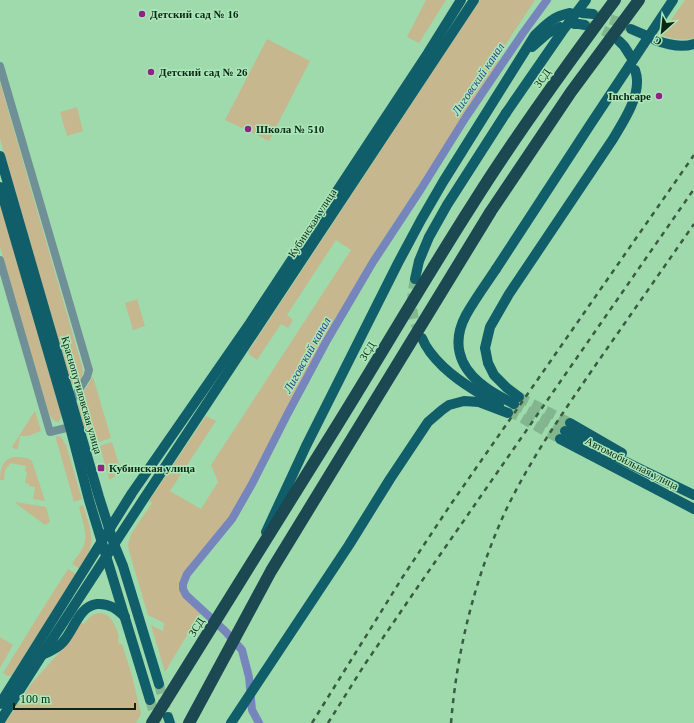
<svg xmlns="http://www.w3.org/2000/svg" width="694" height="723" viewBox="0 0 694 723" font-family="Georgia,serif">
<rect width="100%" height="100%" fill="#9fdaac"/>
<g fill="#c6b78f">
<polygon points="426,0 446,0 419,43 407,37"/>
<polygon points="480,0 535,0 496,59 499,63 374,253 294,394 295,395 231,518 184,574 181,587 182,592 185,598 201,612 165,672 151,625 163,631 164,623 148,615 129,551 128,544 131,534 152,503 149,501 206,416 216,421 170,491 201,509 218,482 211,465 351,250 336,240 287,315 293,320 288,328 281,324 257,360 250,355 248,352"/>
<path d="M685,0H694V38C683,41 672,39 661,35Z"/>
<polygon points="267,39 310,61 269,141 225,120"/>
<path d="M0,82L82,366C84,375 82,380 75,385L72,384L70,382L0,139Z"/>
<polygon points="77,107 83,131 67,136 60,112"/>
<path d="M0,203L61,414V417L59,422C53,422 50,416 48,411L0,247Z"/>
<polygon points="137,299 145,326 133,330 125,303"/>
<polygon points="92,377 93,377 111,438 99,442 97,438 94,439 92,429 85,431 83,427 78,405 81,395 91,380"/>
<polygon points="35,411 41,431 28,436 20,436 18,448 17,449 15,449 12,447 34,412"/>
<polygon points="57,436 61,437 66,445 82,499 74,502 56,439 56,437"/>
<polygon points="112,442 121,471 111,479 109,479 100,446"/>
<path d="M13,457C20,457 28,457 32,461L45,501L33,499L35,487L29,486V484L25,483L27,472L25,471L26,466L10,463L9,466H7L6,470H5L4,480H0C0,470 2,460 13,457Z"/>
<polygon points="16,502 46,507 50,522 45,525 18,505 16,503"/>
<path d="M83,505C87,519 94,534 90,549C88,556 83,562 79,568L72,564C76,557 84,549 85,541C87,532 81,516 79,506Z"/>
<polygon points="68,569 76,574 11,676 8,676 3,673 50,597"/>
<path d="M100,613C112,614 116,627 119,637L118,638L119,644H122L132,676L141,714L136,723H5L32,683L66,645L81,622L84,624C88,618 92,614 100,613Z"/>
<polygon points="0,637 13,645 0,668"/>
</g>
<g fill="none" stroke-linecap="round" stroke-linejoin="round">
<polyline stroke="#7686bd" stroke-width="8" points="259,723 252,710 249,677 242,650 225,631 186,595 183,589 183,584 187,574 232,519 252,484 287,415 326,342 373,262 421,189 466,117 523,33 547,0"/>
<g stroke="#82b68e" stroke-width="10" stroke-dasharray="10 5" stroke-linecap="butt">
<polyline points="596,15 619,22 628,27"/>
<path d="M589,26C601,28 610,33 619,41"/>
<path d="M415,279C412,292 411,307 414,320C416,325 418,330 420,335"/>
<polyline points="519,397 570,423"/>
<polyline points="514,404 565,431"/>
<polyline points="509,411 560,439"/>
<polyline points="159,684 168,717"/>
<polyline points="150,700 157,723"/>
</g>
<g stroke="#6e9096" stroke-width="8">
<polyline points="0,66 89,370 87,377 71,402"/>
<polyline points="0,260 50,432 70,427"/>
</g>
<g stroke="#105e6a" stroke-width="10">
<polyline points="582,13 593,14"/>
<polyline points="574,24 579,24 585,25"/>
<polyline points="631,29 645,35"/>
<path d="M655,40C668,45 681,48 694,44"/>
<polyline points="619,41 624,46 631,57"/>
<polyline points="532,47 548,33 560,27"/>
<polyline points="0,156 99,497 114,544 123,566 159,684"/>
<polyline points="0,187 70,427 89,500 150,700"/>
<path d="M496,269C486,284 475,299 466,315C452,341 458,365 480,383C490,392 503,398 514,404"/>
<polyline points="415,279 419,261 429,237 447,205 506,113"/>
<path d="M422,338C424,343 427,348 430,352C448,376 474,390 499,405"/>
<path d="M519,397L507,388L494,375L488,363L485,348L490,327L509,294L613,139C623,122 638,100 637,80C637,77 636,73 635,70"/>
<polyline points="570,423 622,453"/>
<polyline points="565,431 595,447 694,495"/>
<polyline points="560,439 694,509"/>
<path d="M266,532L306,446L398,263L421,220L443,182L535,35C546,24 554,16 570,13"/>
<path d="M42,655C49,652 58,648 63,642C74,630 79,606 97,604C109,603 117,609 125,617"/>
<polyline points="0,704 132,493 250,323 428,53 461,0"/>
<polyline points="168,717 170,723"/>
<polyline points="0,721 42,655 143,500 474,0"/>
<polyline points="231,723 349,545 390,479 428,422 442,410 449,405 464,401 479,402 508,413"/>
</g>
<g stroke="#3a5c43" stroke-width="2.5" stroke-dasharray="5 5" stroke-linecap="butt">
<polyline points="312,723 402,578 451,504 694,155"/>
<polyline points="328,723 365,664 417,588 694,189"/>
<path d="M451,723C457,650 475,577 506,510C531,458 564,411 597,363C629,317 662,270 694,224"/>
</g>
<g stroke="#105e6a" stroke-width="10">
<polyline points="506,113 564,29 586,0"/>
<polyline points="496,269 590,125 673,0"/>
</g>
<g stroke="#1b4851" stroke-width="12">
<path d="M152,723C209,631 266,540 323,448C374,367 422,283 474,202C518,132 566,66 615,0"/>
<polyline points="189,723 271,571 491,211 571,92 639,0"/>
</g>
</g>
<g fill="#8e2286" stroke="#abe8b9" stroke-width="1.5">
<circle cx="142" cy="14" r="4"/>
<circle cx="151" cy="72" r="4"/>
<circle cx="659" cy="96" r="4"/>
<circle cx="248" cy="129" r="4"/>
<rect x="97" y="464" width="8" height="8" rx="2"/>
</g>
<g text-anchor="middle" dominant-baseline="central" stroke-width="3" stroke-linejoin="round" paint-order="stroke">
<g font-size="11" font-weight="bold" fill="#0d2514" stroke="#abe8b9" text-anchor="start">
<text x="150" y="14">Детский сад № 16</text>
<text x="159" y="72">Детский сад № 26</text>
<text x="651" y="96" text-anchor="end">Inchcape</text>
<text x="256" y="129">Школа № 510</text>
<text x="109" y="468">Кубинская улица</text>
</g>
<g font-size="11" fill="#0d2514" stroke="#abe8b9">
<text transform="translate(542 78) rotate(-55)">ЗСД</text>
<text transform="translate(312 223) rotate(-57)">Кубинская улица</text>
<text transform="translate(367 351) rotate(-59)">ЗСД</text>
<text transform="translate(82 395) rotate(74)">Краснопутиловская улица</text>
<text transform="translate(632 463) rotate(27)">Автомобильная улица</text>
<text transform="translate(196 627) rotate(-58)">ЗСД</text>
</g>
<g font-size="12" font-style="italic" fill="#303e82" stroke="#abe8b9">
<text transform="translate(478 79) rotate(-56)">Лиговский канал</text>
<text transform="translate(307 355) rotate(-61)">Лиговский канал</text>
</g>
</g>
<g transform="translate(662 32) rotate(207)" stroke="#abe8b9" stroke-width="3" paint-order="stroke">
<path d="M0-3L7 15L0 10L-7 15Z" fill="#0d2514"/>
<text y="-6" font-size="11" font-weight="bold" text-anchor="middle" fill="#0d2514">С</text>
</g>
<path d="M14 703v6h121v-6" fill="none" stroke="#0d2514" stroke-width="2"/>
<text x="20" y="703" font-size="12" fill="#0d2514" stroke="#abe8b9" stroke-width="3" paint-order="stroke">100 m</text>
</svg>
